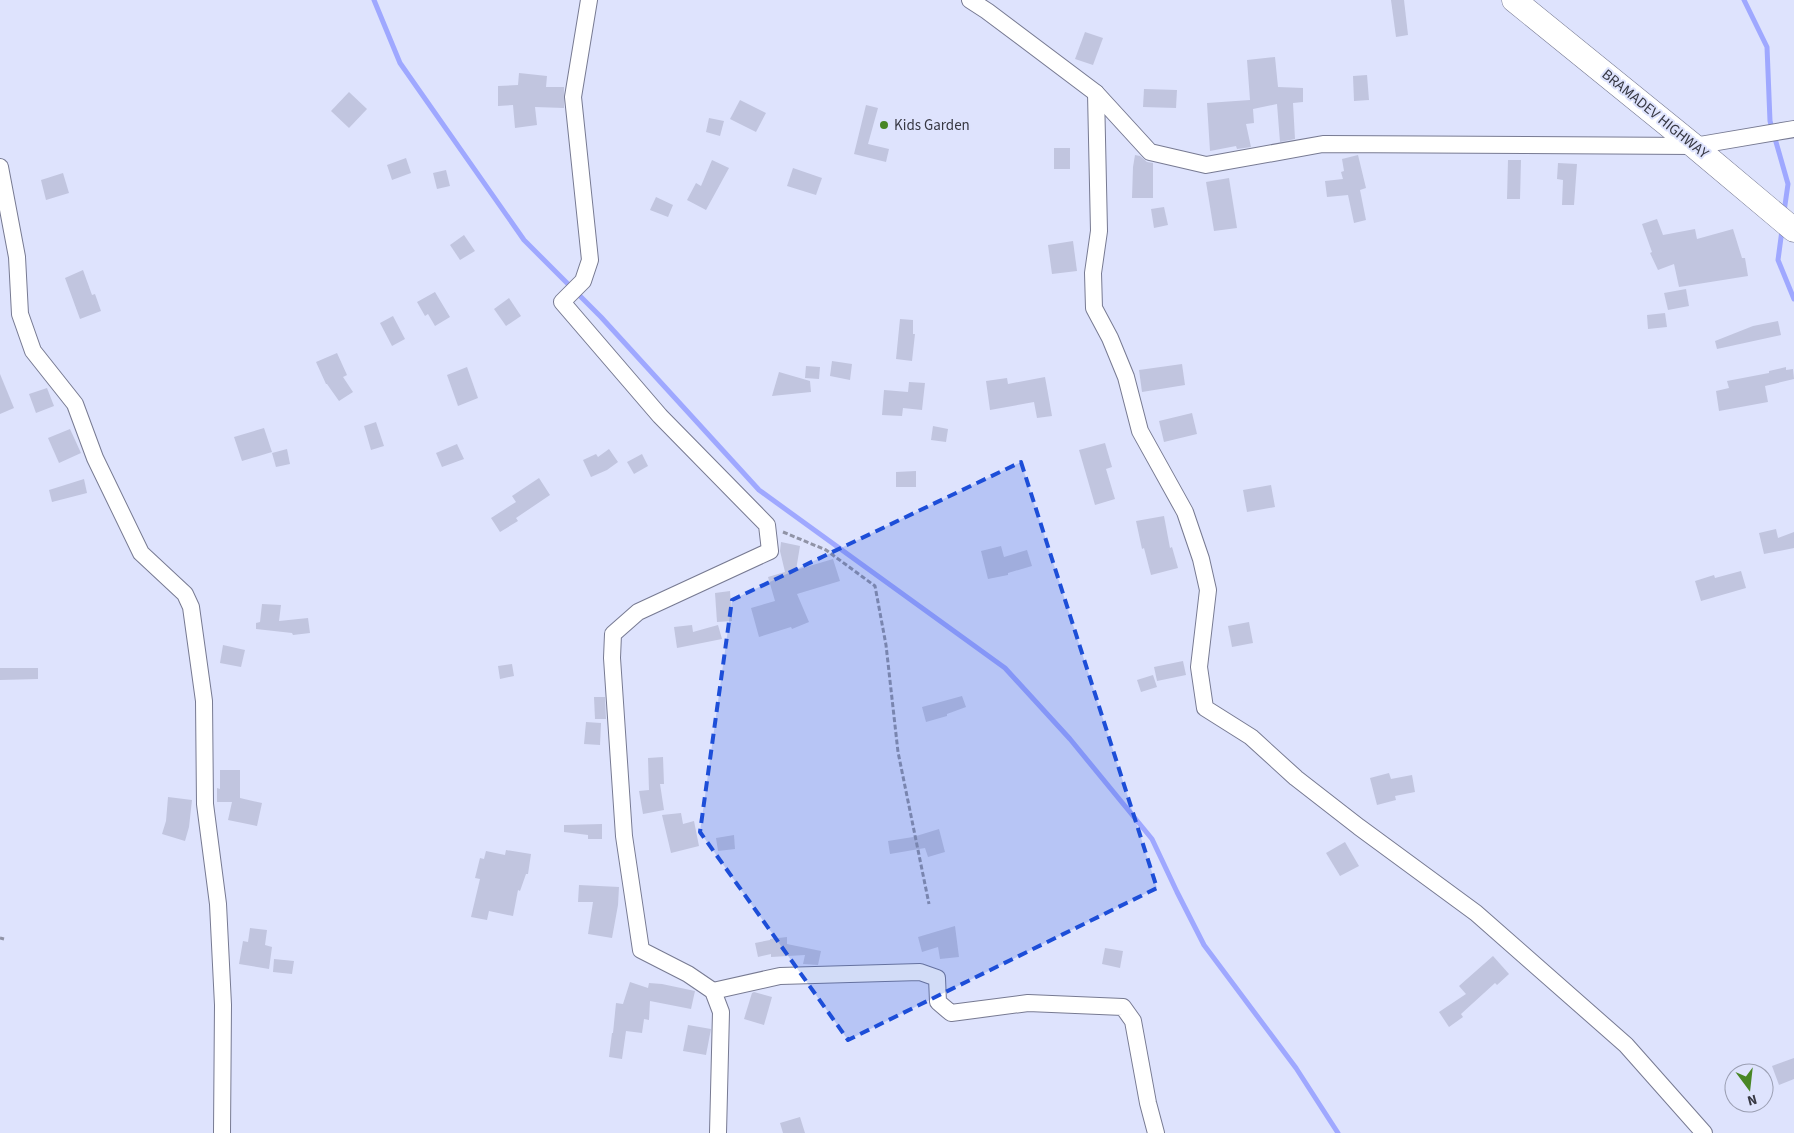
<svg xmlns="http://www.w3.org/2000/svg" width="1794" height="1133" viewBox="0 0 1794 1133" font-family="'Source Sans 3',sans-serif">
<rect width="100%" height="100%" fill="#dee3fd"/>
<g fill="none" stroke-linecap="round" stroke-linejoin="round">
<g stroke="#9fa8ff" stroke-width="5">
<polyline points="374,0 400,63 524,240 601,317 759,490 1005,668 1070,739 1152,839 1177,892 1204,945 1296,1068 1338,1133"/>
<polyline points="1744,0 1767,47 1770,121 1788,184 1784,212"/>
<polyline points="1782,230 1778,260 1794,299"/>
</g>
</g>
<g fill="#c1c5df">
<polygon points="1391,0 1404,0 1408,35 1396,37"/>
<polygon points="1085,32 1103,38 1093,65 1075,59"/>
<polygon points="1275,57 1278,87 1303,88 1303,102 1293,103 1295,139 1280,142 1277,104 1253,109 1254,123 1246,124 1251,147 1237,149 1236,146 1210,151 1207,103 1250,100 1247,60"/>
<polygon points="519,73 547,76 546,87 564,87 564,108 535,107 537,125 515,128 513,105 498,106 498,86 518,85"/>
<polygon points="1367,75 1369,100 1354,101 1353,76"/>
<polygon points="1144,89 1177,90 1176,108 1143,107"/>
<polygon points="349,92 367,109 349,128 331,111"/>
<polygon points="740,100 766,113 756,132 730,119"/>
<polygon points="866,105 878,108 868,144 889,149 886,162 854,154"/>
<polygon points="709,118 724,121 720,136 706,132"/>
<rect x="1054" y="148" width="16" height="21"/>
<polygon points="1135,155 1140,156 1147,162 1153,163 1153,198 1132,198 1133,167"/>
<polygon points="1358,155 1366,188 1360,190 1366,220 1354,223 1348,195 1327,197 1325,181 1343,179 1341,172 1344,171 1342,159"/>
<polygon points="406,158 411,173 392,180 387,165"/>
<polygon points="712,160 729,168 706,210 687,200 696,183 701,186"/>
<polygon points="1508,160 1521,160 1520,199 1507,199"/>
<polygon points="1558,163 1577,164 1574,205 1562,205 1563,180 1557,179"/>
<polygon points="793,168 822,178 816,195 787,186"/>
<polygon points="446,170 450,186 437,189 433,173"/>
<polygon points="63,173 69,193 46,200 41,180"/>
<polygon points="1229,178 1237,228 1214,231 1206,182"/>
<polygon points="656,197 673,205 668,217 650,210"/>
<polygon points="1164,207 1168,225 1154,228 1151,209"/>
<polygon points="1657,219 1663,235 1695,229 1697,239 1733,229 1742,258 1745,258 1748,276 1679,287 1674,264 1658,270 1650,253 1652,252 1642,224"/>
<polygon points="464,235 475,251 460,260 450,245"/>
<polygon points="1073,241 1077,271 1052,274 1048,245"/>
<polygon points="83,270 92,295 95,294 101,311 80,319 65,278"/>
<polygon points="1686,289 1689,306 1668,310 1664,293"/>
<polygon points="435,292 450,317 435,326 428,314 425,316 417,302"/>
<polygon points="509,298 521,316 506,326 494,309"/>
<polygon points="1665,313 1667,327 1648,329 1647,315"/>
<polygon points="393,316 405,339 392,346 380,323"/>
<polygon points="900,319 913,320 913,334 915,334 912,361 896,359"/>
<polygon points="1778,321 1781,335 1717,349 1715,341 1753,326"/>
<polygon points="337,353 347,375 343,377 353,392 339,401 327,384 326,384 316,362"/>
<polygon points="832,361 852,364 850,380 830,376"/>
<polygon points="1182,364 1185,385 1142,392 1139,370"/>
<polygon points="806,366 820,367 819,379 805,378"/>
<polygon points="467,367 478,398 458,406 447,375"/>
<polygon points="1786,367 1786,370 1793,369 1794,379 1765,386 1768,402 1719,411 1716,391 1729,388 1727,381 1769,373 1769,371"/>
<polygon points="779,372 810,381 811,392 772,396"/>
<polygon points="0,374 14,408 0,414"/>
<polygon points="1045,377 1052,416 1037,418 1034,402 990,410 986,381 1007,378 1008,384"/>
<polygon points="909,382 925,383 922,410 903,408 902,416 882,415 884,390 908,392"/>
<polygon points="47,388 54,406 36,413 29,394"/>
<polygon points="1192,413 1197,434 1164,442 1159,421"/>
<polygon points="376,422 384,446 371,450 364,426"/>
<polygon points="933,426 948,429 946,442 931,440"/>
<polygon points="264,428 272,452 242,461 234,437"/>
<polygon points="70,429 81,453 59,463 48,438"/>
<polygon points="1105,443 1112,467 1106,469 1115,499 1095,505 1079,450"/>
<polygon points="457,444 464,459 442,467 436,453"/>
<polygon points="287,449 290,464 276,467 272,453"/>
<polygon points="609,449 618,462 607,470 591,477 583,460 596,454 598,457"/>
<polygon points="642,454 648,466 634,474 627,462"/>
<polygon points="916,471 916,487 896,487 896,472"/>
<polygon points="539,478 550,495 516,518 518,521 500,532 491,518 516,502 512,496"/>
<polygon points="84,479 87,493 52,502 49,490"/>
<polygon points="1271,485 1275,507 1247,512 1243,490"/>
<polygon points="1164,516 1170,548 1172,547 1178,568 1151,575 1144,548 1142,549 1136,521"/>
<polygon points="1776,529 1778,538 1794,532 1794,548 1764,554 1759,533"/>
<polygon points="781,542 800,546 796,570 833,559 840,581 797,594 809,622 792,629 791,627 759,637 751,608 775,601 768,577 785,572 780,551"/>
<polygon points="1001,546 1004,557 1027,550 1032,566 1008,573 1008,575 988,579 981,551"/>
<polygon points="1741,571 1746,588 1701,601 1695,581 1714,575 1715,578"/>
<polygon points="730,591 732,621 717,622 715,593"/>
<polygon points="262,604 281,605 279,621 308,618 310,633 293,635 292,633 256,629 256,623 260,622"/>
<polygon points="1249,622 1253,643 1232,647 1228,626"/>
<polygon points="692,625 693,632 718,625 722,639 677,648 674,627"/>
<polygon points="223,645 245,650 241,667 220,663"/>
<polygon points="1183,661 1186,675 1157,681 1154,667"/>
<polygon points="512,664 514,676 500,679 498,666"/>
<polygon points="0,668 38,668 38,679 0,680"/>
<polygon points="1153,675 1157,687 1141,692 1137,680"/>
<polygon points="962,696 966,707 947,714 947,716 926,722 922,707"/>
<polygon points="594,697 605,697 606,719 595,719"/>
<polygon points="586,722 601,723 600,745 584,744"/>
<polygon points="663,757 664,784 660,784 664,810 643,814 639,791 649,790 648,758"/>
<polygon points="220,770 240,770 240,798 262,803 257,826 228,820 232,802 217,802 217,788 220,789"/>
<polygon points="1389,773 1391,779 1412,775 1415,792 1395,796 1396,800 1377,805 1370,778"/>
<polygon points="168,797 192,800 189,827 185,841 162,834 166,821"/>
<polygon points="681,813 683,824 694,821 699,846 671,853 662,815"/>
<polygon points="602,824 602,839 588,839 588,835 564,832 564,825"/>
<polygon points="939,829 945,852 928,857 925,848 890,854 888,841 913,837"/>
<polygon points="734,835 735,849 718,851 716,838"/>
<polygon points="1345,842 1359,866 1340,876 1326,853"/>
<polygon points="506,850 531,854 528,874 526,874 520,891 518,890 513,916 489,911 487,920 471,917 480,879 475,878 480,858 484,859 486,851 505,855"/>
<polygon points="579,885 619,887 618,905 612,938 588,934 593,902 578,902"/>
<polygon points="955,926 959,957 940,959 938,947 922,952 918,937"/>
<polygon points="250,928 267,930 265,945 272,947 269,969 239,964 243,941 248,942"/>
<polygon points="787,937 787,944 821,951 818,965 803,964 805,955 771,957 771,954 758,957 755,943 770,940 770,939"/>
<polygon points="1105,948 1123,951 1120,968 1102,964"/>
<polygon points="1493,956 1509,974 1497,985 1495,983 1461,1014 1463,1017 1449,1027 1439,1012 1466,994 1459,986"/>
<polygon points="274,959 294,961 292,974 273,972"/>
<polygon points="630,982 648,988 649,983 662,984 695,991 691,1009 650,1001 649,1020 644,1019 642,1033 626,1031 622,1059 609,1057 612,1033 613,1033 616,1003 623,1004"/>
<polygon points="754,992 772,997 764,1025 744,1019 752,993"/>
<polygon points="688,1025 711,1029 706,1055 683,1051"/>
<polygon points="1794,1058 1794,1079 1779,1085 1772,1066"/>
<polygon points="800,1117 805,1133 783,1133 780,1123"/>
</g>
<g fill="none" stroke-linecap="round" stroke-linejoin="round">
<defs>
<g id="street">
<polyline points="589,0 573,97 590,260 583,281 562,302 660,416 767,525 770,551 638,612 613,634 612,658 624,836 641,950 688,974 713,991 721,1012 718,1133"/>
<polyline points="970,0 987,11 1096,93 1150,152 1206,165 1323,144 1694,146 1794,129"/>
<polyline points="1096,93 1099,231 1093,273 1094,308 1110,338 1126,377 1140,431 1185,512 1201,559 1208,590 1199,667 1205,708 1251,737 1296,778 1359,827 1476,913 1626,1045 1704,1133"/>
<polyline points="0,167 17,257 20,314 33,351 75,404 95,458 141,553 185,594 191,607 204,701 205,804 218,904 223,1005 222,1133"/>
<polyline points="713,991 780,976 920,972 937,978 938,1002 951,1013 1028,1003 1123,1007 1133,1021 1148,1103 1156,1133"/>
</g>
<polyline id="secondary" points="1514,0 1694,146 1794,230"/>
</defs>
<use href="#street" stroke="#777a92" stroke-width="18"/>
<use href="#secondary" stroke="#777a92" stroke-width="25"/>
<g stroke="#9093a6" stroke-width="3" stroke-dasharray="5 2.5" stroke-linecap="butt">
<polyline points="783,532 826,550 875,586 886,645 898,752 929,904"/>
<polyline points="0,938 4,939"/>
</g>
<use href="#street" stroke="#fff" stroke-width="16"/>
<use href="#secondary" stroke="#fff" stroke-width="24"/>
</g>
<path fill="#1d4ed8" fill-opacity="0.2" stroke="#1d4ed8" stroke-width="4" stroke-dasharray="10 6" stroke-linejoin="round" d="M1021,462L1157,888L848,1040L700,832L732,600Z"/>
<circle fill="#488625" stroke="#dee3fd" stroke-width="2" cx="884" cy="125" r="5"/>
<g text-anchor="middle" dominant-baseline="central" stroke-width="4" stroke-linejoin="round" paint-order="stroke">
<g font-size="15" fill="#373843" stroke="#dee3fd">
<text transform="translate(1655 114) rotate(39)">BRAMADEV HIGHWAY</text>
</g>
<g font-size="15" fill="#373843" stroke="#dee3fd" text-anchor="start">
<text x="894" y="125">Kids Garden</text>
</g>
</g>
<g transform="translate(1749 1088) rotate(165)"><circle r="24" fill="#dee3fd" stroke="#9b9fb3"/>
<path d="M0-4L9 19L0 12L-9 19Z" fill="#488625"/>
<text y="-8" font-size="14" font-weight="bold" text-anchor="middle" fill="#373843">N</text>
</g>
</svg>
